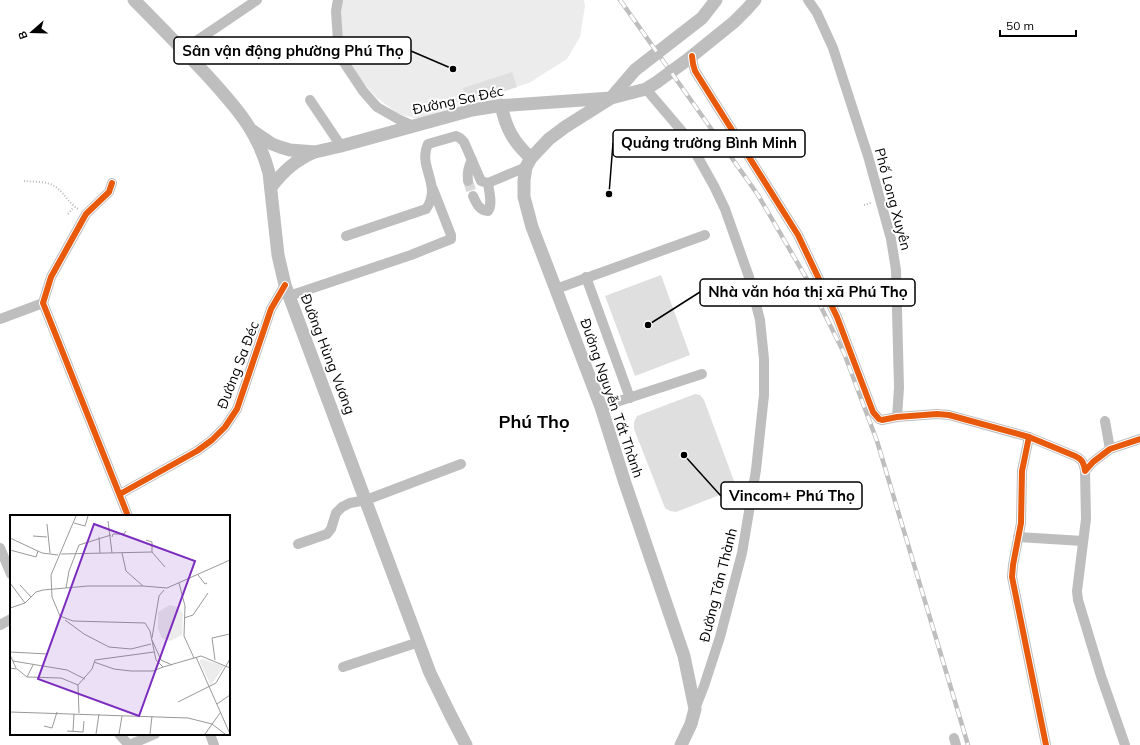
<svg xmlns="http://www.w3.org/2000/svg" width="1140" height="745" viewBox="0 0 1140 745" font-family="Mulish,sans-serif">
<rect width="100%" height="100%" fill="#fff"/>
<polygon fill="#ececec" points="342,0 584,0 585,6 580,37 567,59 529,83 419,119 398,114 376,97 359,78 347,58 342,40 341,9"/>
<g fill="#dfdfdf">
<polygon points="512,72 517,87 468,103 463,88"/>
<polygon points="661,275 690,355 635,376 605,296"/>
<polygon points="695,394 700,395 704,400 734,481 734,486 730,491 676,512 670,511 665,508 634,429 634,422 637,416"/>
</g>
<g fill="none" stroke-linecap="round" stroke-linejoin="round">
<polyline stroke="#d9d9d9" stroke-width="10" stroke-dasharray="10 5" stroke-linecap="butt" points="468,181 473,196"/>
<g stroke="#b9b9b9" stroke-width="2" stroke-dasharray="1 2" stroke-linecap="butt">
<path d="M24,181C32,182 42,181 50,184C62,188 68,203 78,209"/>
<polyline points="864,205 871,203"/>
<polyline points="68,214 74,207"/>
</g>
<g stroke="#bebebe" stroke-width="10">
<polyline points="338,0 336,11 338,41 343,61 363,91 377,107 398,119 414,126"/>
<polyline points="808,0 817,13 833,48 868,156 891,239 896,270 899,388 897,417"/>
<polyline points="183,50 257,0"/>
<path d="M692,56L693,64L695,71L798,235L837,317L873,412L879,419L882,420L897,417L937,414L949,415L1029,437L1075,456C1082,459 1084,463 1085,471L1093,462L1110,449L1140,439"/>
<polyline points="646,89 686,136 714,186 725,209 749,277 760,320 764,359 764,395 756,470 742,553 720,637 704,686 695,709"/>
<polyline points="310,100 341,146"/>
<path d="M468,181C467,173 468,167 472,160"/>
<polyline points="112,183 109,192 86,214 51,277 43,303 128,516"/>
<path d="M473,196C476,202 479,211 488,211C493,204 489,192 488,183"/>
<path d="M346,236L426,209C443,185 417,167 428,144L456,136L460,138L464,142L481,181L488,183L526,167"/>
<polyline points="586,277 630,398"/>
<polyline points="556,289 705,235"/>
<polyline points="289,296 411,255 451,239 451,235 433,189"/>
<polyline points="0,319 43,303"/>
<polyline points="601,407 702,374"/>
<polyline points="1105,421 1110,449"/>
<polyline points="1029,437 1022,471 1021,523 1013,565 1012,577 1046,745"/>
<polyline points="1085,471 1086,519 1077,591 1078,600 1101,676 1125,745"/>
<polyline points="120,494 197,451 212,440 225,427 237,409 271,309 285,285"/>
<polyline points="1018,537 1083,541"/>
<polyline points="298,544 327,534 331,529 336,513 342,507 350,503 366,500 461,464"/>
<polyline points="0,548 11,574"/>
<polyline points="0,625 11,619"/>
<polyline points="343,667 419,642"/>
<polyline points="119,734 129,745"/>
<polyline points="210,734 214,745"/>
<polyline points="954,738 956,745"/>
<polyline points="129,745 155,734"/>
</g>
<g stroke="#bebebe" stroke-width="13">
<path d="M134,0C158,24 181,48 204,72C233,104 258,130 269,173L278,255L285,285L430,673L450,714L466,745"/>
<path d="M501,105C506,128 513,142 531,158"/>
<polyline points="253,131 272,144 280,147 290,150 315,152 341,146 472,110 497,106 611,98 646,89 657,82 687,60 734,22 747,9 755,0"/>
<path d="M271,187C284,171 294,161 314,152"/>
<polyline points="681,745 691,724 695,709 684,656 625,483 601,407 532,227 524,197 524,180 526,167 531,158 549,139 565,127 611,98 635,70 702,18 716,0"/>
</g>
<defs>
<polyline id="rail" points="620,0 758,195 808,281 844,353 877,441 968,745"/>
</defs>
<use href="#rail" stroke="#bebebe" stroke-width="4.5"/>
<use href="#rail" stroke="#fff" stroke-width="3" stroke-dasharray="9" stroke-linecap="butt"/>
<defs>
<g id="cycleway">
<path d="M692,56L693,64L695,71L798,235L837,317L873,412L879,419L882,420L897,417L937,414L949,415L1029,437L1075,456C1082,459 1084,463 1085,471L1093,462L1110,449L1140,439"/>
<polyline points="112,183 109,192 86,214 51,277 43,303 128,516"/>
<polyline points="1029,437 1022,471 1021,523 1013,565 1012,577 1046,745"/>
<polyline points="120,494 197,451 212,440 225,427 237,409 271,309 285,285"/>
</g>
</defs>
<use href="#cycleway" stroke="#fff" stroke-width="8"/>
<use href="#cycleway" stroke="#e8590c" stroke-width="6"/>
</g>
<g text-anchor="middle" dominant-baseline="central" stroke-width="4" stroke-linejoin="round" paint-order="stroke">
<g font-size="14" fill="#000" stroke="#fff">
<text transform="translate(458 100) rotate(-12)">Đường Sa Đéc</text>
<text transform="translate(893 199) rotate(75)">Phố Long Xuyên</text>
<text transform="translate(328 354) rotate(69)">Đường Hùng Vương</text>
<text transform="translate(238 365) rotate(-69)">Đường Sa Đéc</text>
<text transform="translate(612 398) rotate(71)">Đường Nguyễn Tất Thành</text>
<text transform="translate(718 585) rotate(-76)">Đường Tân Thành</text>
</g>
<g font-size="18" font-weight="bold" fill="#000" stroke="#fff">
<text x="534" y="421">Phú Thọ</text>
</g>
</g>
<g transform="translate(10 515)">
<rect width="220" height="220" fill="#fff"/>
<path d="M160,90L167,92L173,98L172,120L160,126L152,123L148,114V97ZM192,144L214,151L201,170L189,146Z" fill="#ececec"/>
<path fill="none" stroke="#999" stroke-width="1" d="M66,1L41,60L42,82L50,101L63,106L135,108L140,116L146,145L153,152L191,141L220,153M98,6L102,38M64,8L75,11L78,1M37,9L40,38M23,21L37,22M89,22L90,38M102,22L103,19H114L116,16M0,23L32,38L48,40M136,25L142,27V37M0,35L26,42L28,36M112,38L116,56L133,71M51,39L142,37L155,52M188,60L195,69L197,68M0,68L15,88M169,68L175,91L174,121L184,143M10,70L21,82M56,73L59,56L69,30L101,20M0,93L15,88L26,77L33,75L78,71H133L157,73L220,45M174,103L183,100L198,78M55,105L74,119L99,132L121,134L141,129M142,123L149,81L154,75M142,125L151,145L162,150M0,137L38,139M0,140L6,153M186,142L220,219M205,145L202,123L220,119M3,146L57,155L75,164M84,147L104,154L121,156H143L153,152M0,153L7,154L17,162L51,163L68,170M17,162L23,150M168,187L206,168L220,144M207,189L220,180M0,197L178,203L202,209L215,219M69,198L68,170L82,154L85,145L144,137M34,211L42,213L47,197M57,216L73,217L74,206M63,216L64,199M86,219L89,199M109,219L112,201M140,219L142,201M195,219L210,198"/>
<path fill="#7b2cbf" fill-opacity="0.15" stroke="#7b2cbf" stroke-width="2" d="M84,9L185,46L129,201L28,164Z"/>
<rect width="220" height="220" fill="none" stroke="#000" stroke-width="2"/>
</g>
<path fill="none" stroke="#000" stroke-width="1.5" d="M453 69L411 51M609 194L613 143M648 325L700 292M684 455L721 496"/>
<g fill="#000" stroke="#fff" stroke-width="1.5">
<circle cx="453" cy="69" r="4"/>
<circle cx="609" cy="194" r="4"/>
<circle cx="648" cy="325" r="4"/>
<circle cx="684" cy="455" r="4"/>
</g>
<g fill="#fff" stroke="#000" stroke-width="1.5">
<rect x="174" y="37" width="237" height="27" rx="4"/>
<rect x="613" y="130" width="192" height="27" rx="4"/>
<rect x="700" y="279" width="215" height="27" rx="4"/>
<rect x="721" y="482" width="141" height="27" rx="4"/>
</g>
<g font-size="15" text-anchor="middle" font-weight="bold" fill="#000">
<text x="293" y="56">Sân vận động phường Phú Thọ</text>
<text x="709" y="148">Quảng trường Bình Minh</text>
<text x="808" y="297">Nhà văn hóa thị xã Phú Thọ</text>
<text x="792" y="501">Vincom+ Phú Thọ</text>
</g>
<g transform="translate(32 32) rotate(250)" stroke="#ffffff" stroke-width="3" paint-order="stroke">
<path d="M0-3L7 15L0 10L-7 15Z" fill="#000000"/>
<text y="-6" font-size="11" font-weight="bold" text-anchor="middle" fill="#000000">B</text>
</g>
<path d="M1000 30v6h76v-6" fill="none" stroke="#000000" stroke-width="2"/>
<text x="1006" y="30" font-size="12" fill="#000000" stroke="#ffffff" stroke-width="3" paint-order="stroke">50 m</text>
</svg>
